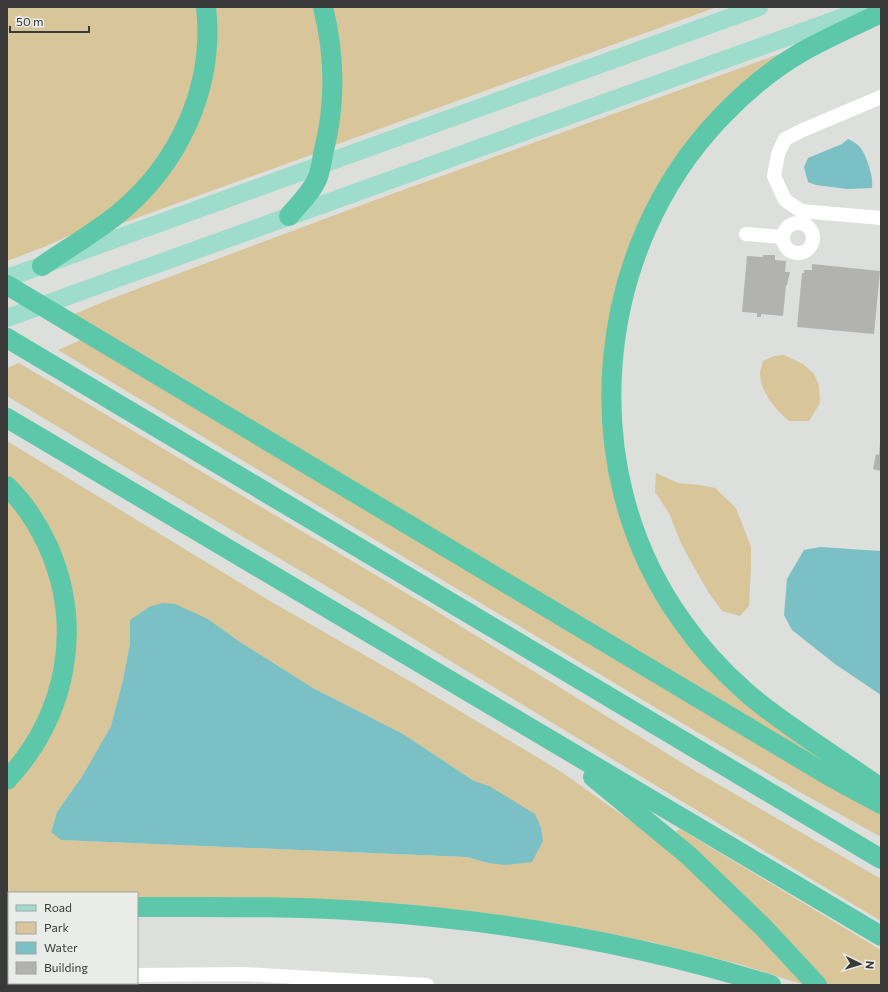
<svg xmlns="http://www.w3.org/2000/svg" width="888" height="992" viewBox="0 0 888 992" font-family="Commissioner,sans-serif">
<rect width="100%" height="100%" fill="#dcdfdb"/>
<g fill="#d8c59a" fill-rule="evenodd">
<polygon points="7,7 201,7 202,43 183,122 129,197 75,233 44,247 7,261"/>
<polygon points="211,7 320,7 326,35 319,152 117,225 172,164"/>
<polygon points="330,7 717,7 335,145 334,144"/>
<polygon points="793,49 779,62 645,218 607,424 675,619 872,795 425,525 358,483 72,315 113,298 378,199"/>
<polygon points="83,339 881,810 881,837 798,791 658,709 58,350"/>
<path d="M784,355L803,364L814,374L819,386L820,403L809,421H789C775,409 761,393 760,374C760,370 762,365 763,361L774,356Z"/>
<path d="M19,363L431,608L697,772L881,879V921C730,831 580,739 429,648C289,563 147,481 7,396V368Z"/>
<path d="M7,441L270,601L413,683L560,771L649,834L677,857L743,918L804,985L742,965L651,942L554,923L468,911L393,903L137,899V893H9V899L7,898V788L74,636L19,487L7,475ZM208,619L240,642L313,688L403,734L474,781L537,851L532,862L488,863L467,857L61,840L51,831L57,812L83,775L111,726L123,680L130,643V620Z"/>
<polygon points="656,473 678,483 700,485 715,488 736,508 751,547 751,567 749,606 740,616 722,611 709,593 690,560 681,543 669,513 655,492"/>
<polygon points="7,499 23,518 45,560 57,604 58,654 43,714 7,771"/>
<polygon points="680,829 881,950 881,985 826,985 678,836 675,832"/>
</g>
<g fill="#7ac0c5">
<path d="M848,139C852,141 856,143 859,146C866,153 874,178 872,188L847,189L816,185L808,182L804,167L808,158L842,144Z"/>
<polygon points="820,547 881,551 881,695 835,664 792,630 784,615 787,579 804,550"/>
<polygon points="162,603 175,604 208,619 240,642 313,688 403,734 474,781 489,786 535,814 541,828 543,841 532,862 505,865 488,863 467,857 61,840 51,832 57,812 83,775 111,726 123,680 130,643 130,620 149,607"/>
</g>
<g fill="#b2b2ae">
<polygon points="763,255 775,255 775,260 786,261 785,272 790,272 787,285 786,285 783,316 761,314 761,317 757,317 757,313 742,312 747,256 763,257"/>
<polygon points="812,264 880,271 874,334 797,327 802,273 804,273 804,270 812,270"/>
<polygon points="880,442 881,442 881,471 873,469 876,454 879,455"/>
</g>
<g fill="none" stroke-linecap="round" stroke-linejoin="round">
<g stroke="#fff" stroke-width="14">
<polyline points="881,97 803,130 785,139 778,154 774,176 785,200 801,211 881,218"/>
<circle cx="798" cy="238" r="15"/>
<polyline points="746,234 782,237"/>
<polyline points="7,975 9,975"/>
<polyline points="137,975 245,974 427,985"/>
<polyline points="16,983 16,985"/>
</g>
<g stroke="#9eddcb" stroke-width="18">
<polyline points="7,278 759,7"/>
<polyline points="7,318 871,7"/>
</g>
<g stroke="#5dc7a9" stroke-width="20">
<path d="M881,13C854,26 826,38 800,53C771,70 745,92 722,116C593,249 573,470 682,621C700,647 722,671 746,692C765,709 786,723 806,737C831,754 856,771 881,788"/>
<path d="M289,216C299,204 312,192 318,177C321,168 322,159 324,150C336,102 335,55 323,7"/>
<path d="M42,266C67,249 94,233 118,214C179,164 215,87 206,7"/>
<polyline points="7,285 831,777 881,804"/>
<polyline points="7,338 881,859"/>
<polyline points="7,418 881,936"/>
<path d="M7,486C24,503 38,524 48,546C84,627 67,715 7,780"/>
<polyline points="593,777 688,855 763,927 817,985"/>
<polyline points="7,907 9,907"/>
<path d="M137,907C212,907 288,906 363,911C500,920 639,944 771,985"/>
</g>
</g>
<rect width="888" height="992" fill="none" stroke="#393a39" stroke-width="16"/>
<rect x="8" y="892" width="130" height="92" fill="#e9ece9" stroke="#a3a5a3"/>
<rect x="16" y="905" width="20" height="6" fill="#9eddcb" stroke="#a3a5a3"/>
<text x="44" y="912" font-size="12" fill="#393a39">Road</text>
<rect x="16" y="922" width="20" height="12" fill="#d8c59a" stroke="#a3a5a3"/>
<text x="44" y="932" font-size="12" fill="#393a39">Park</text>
<rect x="16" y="942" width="20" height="12" fill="#7ac0c5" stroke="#a3a5a3"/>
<text x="44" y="952" font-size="12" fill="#393a39">Water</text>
<rect x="16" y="962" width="20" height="12" fill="#b2b2ae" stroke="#a3a5a3"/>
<text x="44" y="972" font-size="12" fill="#393a39">Building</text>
<g transform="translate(860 964) rotate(95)" stroke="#e9ece9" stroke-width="3" paint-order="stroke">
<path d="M0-3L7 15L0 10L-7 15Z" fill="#393a39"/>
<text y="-6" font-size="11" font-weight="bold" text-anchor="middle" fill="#393a39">N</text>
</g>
<path d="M10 26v6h79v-6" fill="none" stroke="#393a39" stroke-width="2"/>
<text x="16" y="26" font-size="12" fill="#393a39" stroke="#e9ece9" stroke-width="3" paint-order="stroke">50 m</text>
</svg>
